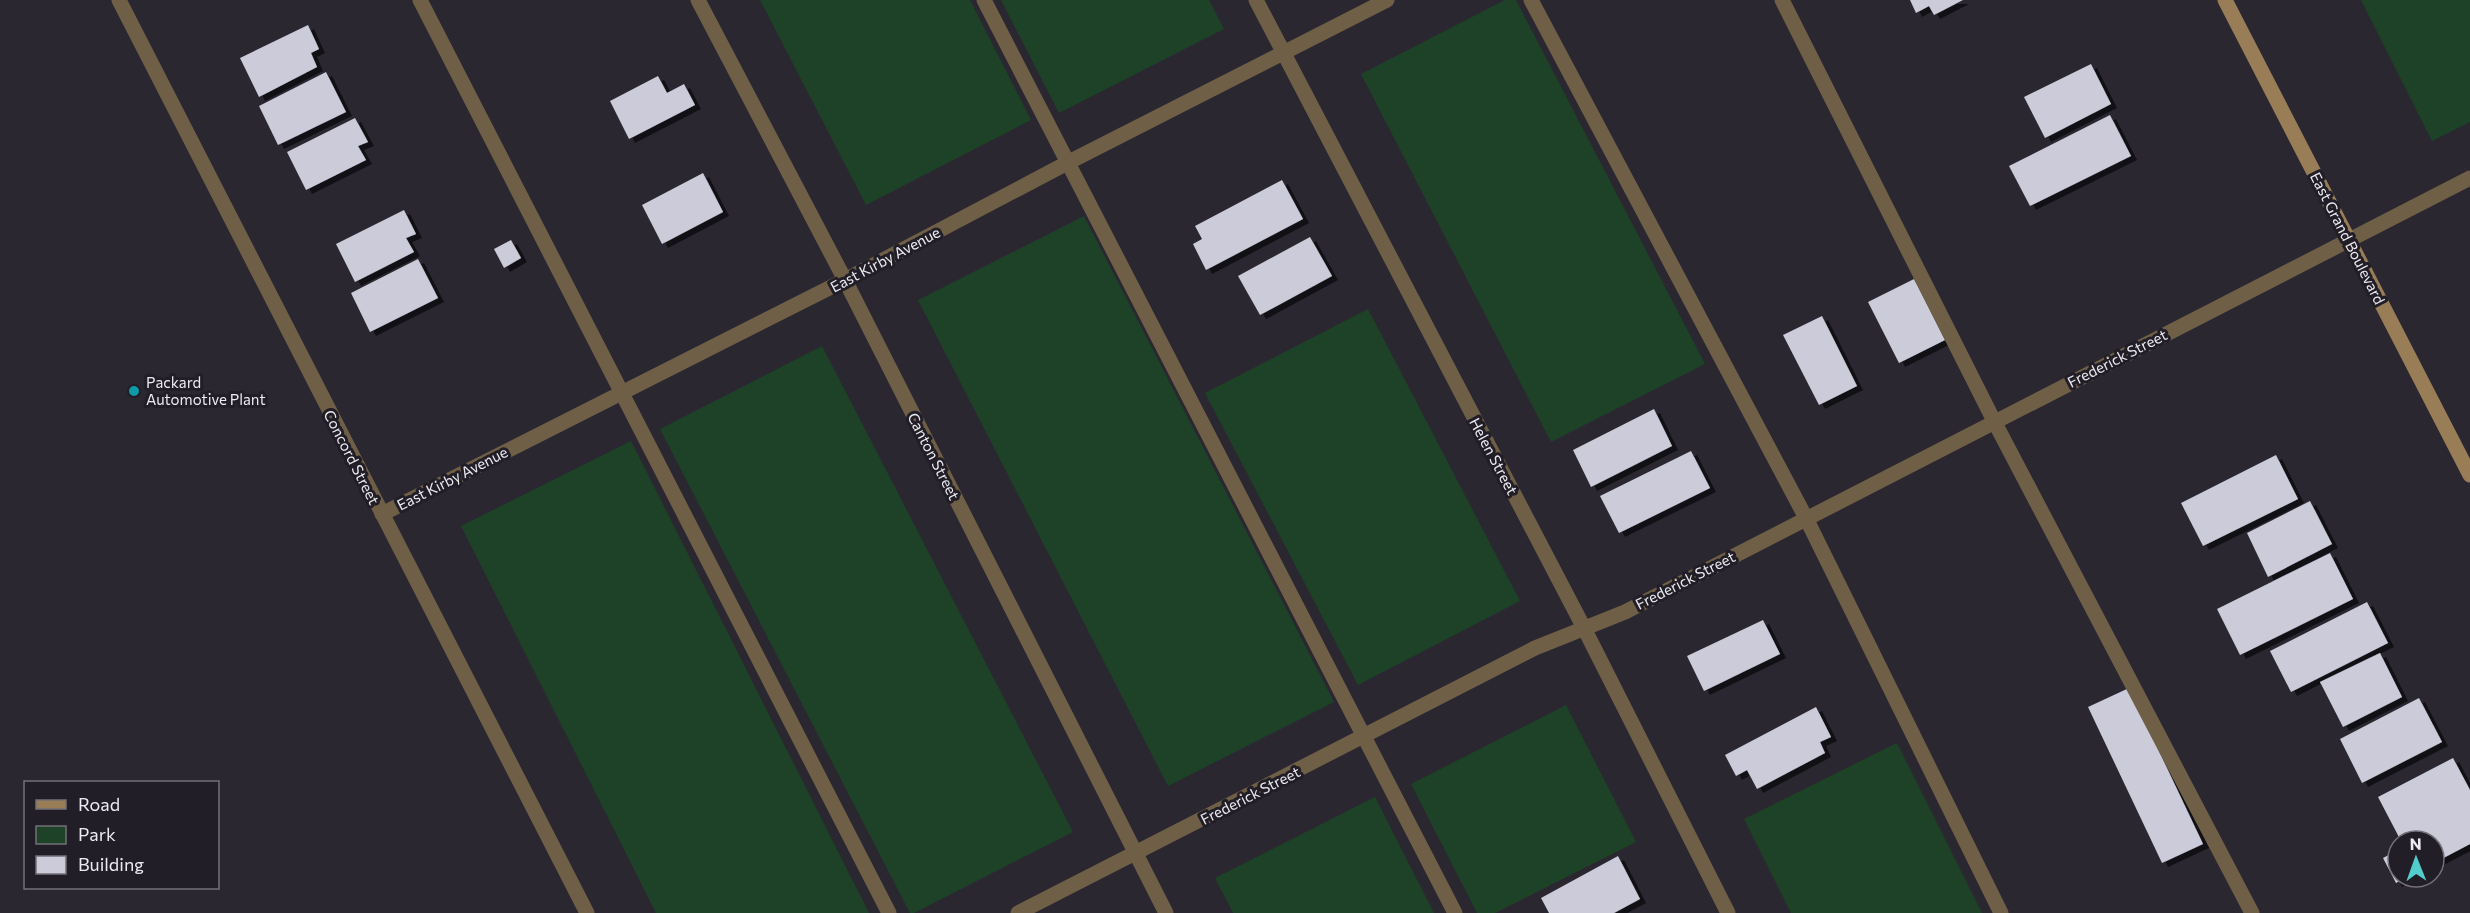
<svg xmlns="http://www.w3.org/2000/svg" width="2470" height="913" viewBox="0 0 2470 913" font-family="Commissioner,sans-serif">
<defs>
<filter id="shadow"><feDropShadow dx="6" dy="4" stdDeviation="0" flood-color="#0009"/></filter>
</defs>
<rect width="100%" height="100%" fill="#2a2731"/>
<g fill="#1e4228">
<polygon points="760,0 970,0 1031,120 866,205"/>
<polygon points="1001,0 1209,0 1224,29 1059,113"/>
<polygon points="1505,0 1516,0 1705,364 1551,442 1361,74"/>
<polygon points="2361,0 2470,0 2470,122 2432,141"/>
<polygon points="1084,216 1334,702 1168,786 918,300"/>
<polygon points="1368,309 1520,601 1358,685 1205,393"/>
<polygon points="822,346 1073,832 914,913 910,913 660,429"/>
<polygon points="631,441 869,913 656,913 461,526"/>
<polygon points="1566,705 1636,842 1495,913 1477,913 1411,784"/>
<polygon points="1897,743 1982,913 1791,913 1744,819"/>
<polygon points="1375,797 1434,913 1233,913 1215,878"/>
</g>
<g fill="#cbcbd9" filter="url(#shadow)">
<polygon points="1910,0 1963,0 1934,15 1929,6 1916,13"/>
<polygon points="308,25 319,49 311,53 317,67 259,97 240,58"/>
<polygon points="2091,64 2111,104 2045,138 2024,97"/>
<polygon points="326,72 346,112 278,145 259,106"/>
<polygon points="658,76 667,93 684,84 695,105 629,139 610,101"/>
<polygon points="2110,115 2131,156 2030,206 2009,166"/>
<polygon points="355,118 368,142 358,146 366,160 306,190 287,152"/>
<polygon points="703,173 723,212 662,244 642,205"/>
<polygon points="1282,180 1303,219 1206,270 1193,244 1202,239 1195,226"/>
<polygon points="404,210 416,234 406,238 414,252 355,282 336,244"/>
<polygon points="1310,237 1332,276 1260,315 1238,276"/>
<polygon points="511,240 521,258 504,268 494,249"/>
<polygon points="418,259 438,298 370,332 351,293"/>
<polygon points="1914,279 1945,340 1899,363 1868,302"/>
<polygon points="1822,316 1857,386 1819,405 1783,335"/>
<polygon points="1654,409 1672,446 1591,487 1573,450"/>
<polygon points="1691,451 1710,488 1619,533 1600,496"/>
<polygon points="2276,455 2298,499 2203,546 2181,503"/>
<polygon points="2310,501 2332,544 2268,577 2247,533"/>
<polygon points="2330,553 2353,599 2240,655 2217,609"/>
<polygon points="2367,602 2388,643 2291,692 2270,651"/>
<polygon points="1763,620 1780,654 1704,691 1687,656"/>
<polygon points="2380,653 2402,697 2343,727 2320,682"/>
<polygon points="2129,688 2203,844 2162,863 2088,707"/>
<polygon points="2419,698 2442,742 2362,783 2340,739"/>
<polygon points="1816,707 1831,737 1820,742 1825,753 1757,789 1747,770 1736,776 1725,755"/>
<polygon points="2453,758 2470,790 2470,844 2434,863 2434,841 2401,841 2378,797"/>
<polygon points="2398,850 2398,877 2407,877 2396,883 2383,858"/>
<polygon points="1618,856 1640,899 1614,913 1549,913 1541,898"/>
</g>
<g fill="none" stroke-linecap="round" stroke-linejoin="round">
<g stroke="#705f47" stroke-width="15">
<polyline points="420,0 889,913"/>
<polyline points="984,0 1455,913"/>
<polyline points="1531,0 1806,518 2001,913"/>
<polyline points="1782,0 1994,421 2252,913"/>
</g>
<g stroke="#705f47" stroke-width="15">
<polyline points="119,0 587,913"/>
<polyline points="698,0 845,280 1166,913"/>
<polyline points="1256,0 1584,628 1728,913"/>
<polyline points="382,514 845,280 1069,162 1387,0"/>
<polyline points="1018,913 1535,648 1625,612 2470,178"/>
</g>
<polyline stroke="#987d57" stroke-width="15" points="2225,0 2470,475"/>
</g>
<circle fill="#0f9aa8" stroke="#211e27" stroke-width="2" cx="134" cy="391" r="6"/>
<g text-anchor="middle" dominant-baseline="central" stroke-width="6" stroke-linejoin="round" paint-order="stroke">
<g font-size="15" fill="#edebf1" stroke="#211e27">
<text transform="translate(2348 238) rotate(63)">East Grand Boulevard</text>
<text transform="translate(885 259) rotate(-28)">East Kirby Avenue</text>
<text transform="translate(2117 358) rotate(-27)">Frederick Street</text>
<text transform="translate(934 456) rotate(63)">Canton Street</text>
<text transform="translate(1494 456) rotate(62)">Helen Street</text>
<text transform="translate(352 457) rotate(63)">Concord Street</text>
<text transform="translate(452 478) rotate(-27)">East Kirby Avenue</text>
<text transform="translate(1685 580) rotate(-27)">Frederick Street</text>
<text transform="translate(1250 795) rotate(-27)">Frederick Street</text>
</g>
<g font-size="15" fill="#edebf1" stroke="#211e27" text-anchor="start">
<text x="146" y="382">Packard<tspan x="146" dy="17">Automotive Plant</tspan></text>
</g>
</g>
<rect x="24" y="781" width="195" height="108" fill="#211e27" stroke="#737078" stroke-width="1.5"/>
<rect x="36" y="800" width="30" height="9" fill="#987d57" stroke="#737078" stroke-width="1.5"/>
<text x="78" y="811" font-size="18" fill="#edebf1">Road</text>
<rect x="36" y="826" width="30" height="18" fill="#1e4228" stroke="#737078" stroke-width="1.5"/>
<text x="78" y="841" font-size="18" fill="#edebf1">Park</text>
<rect x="36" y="856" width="30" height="18" fill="#cbcbd9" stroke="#737078" stroke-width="1.5"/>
<text x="78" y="871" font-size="18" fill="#edebf1">Building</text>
<g transform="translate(2416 859) rotate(359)"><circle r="28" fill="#211e27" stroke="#737078" stroke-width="1.5"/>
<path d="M0-4.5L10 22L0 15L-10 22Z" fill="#53cdcb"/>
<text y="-9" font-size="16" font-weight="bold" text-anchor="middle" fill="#edebf1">N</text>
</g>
</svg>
